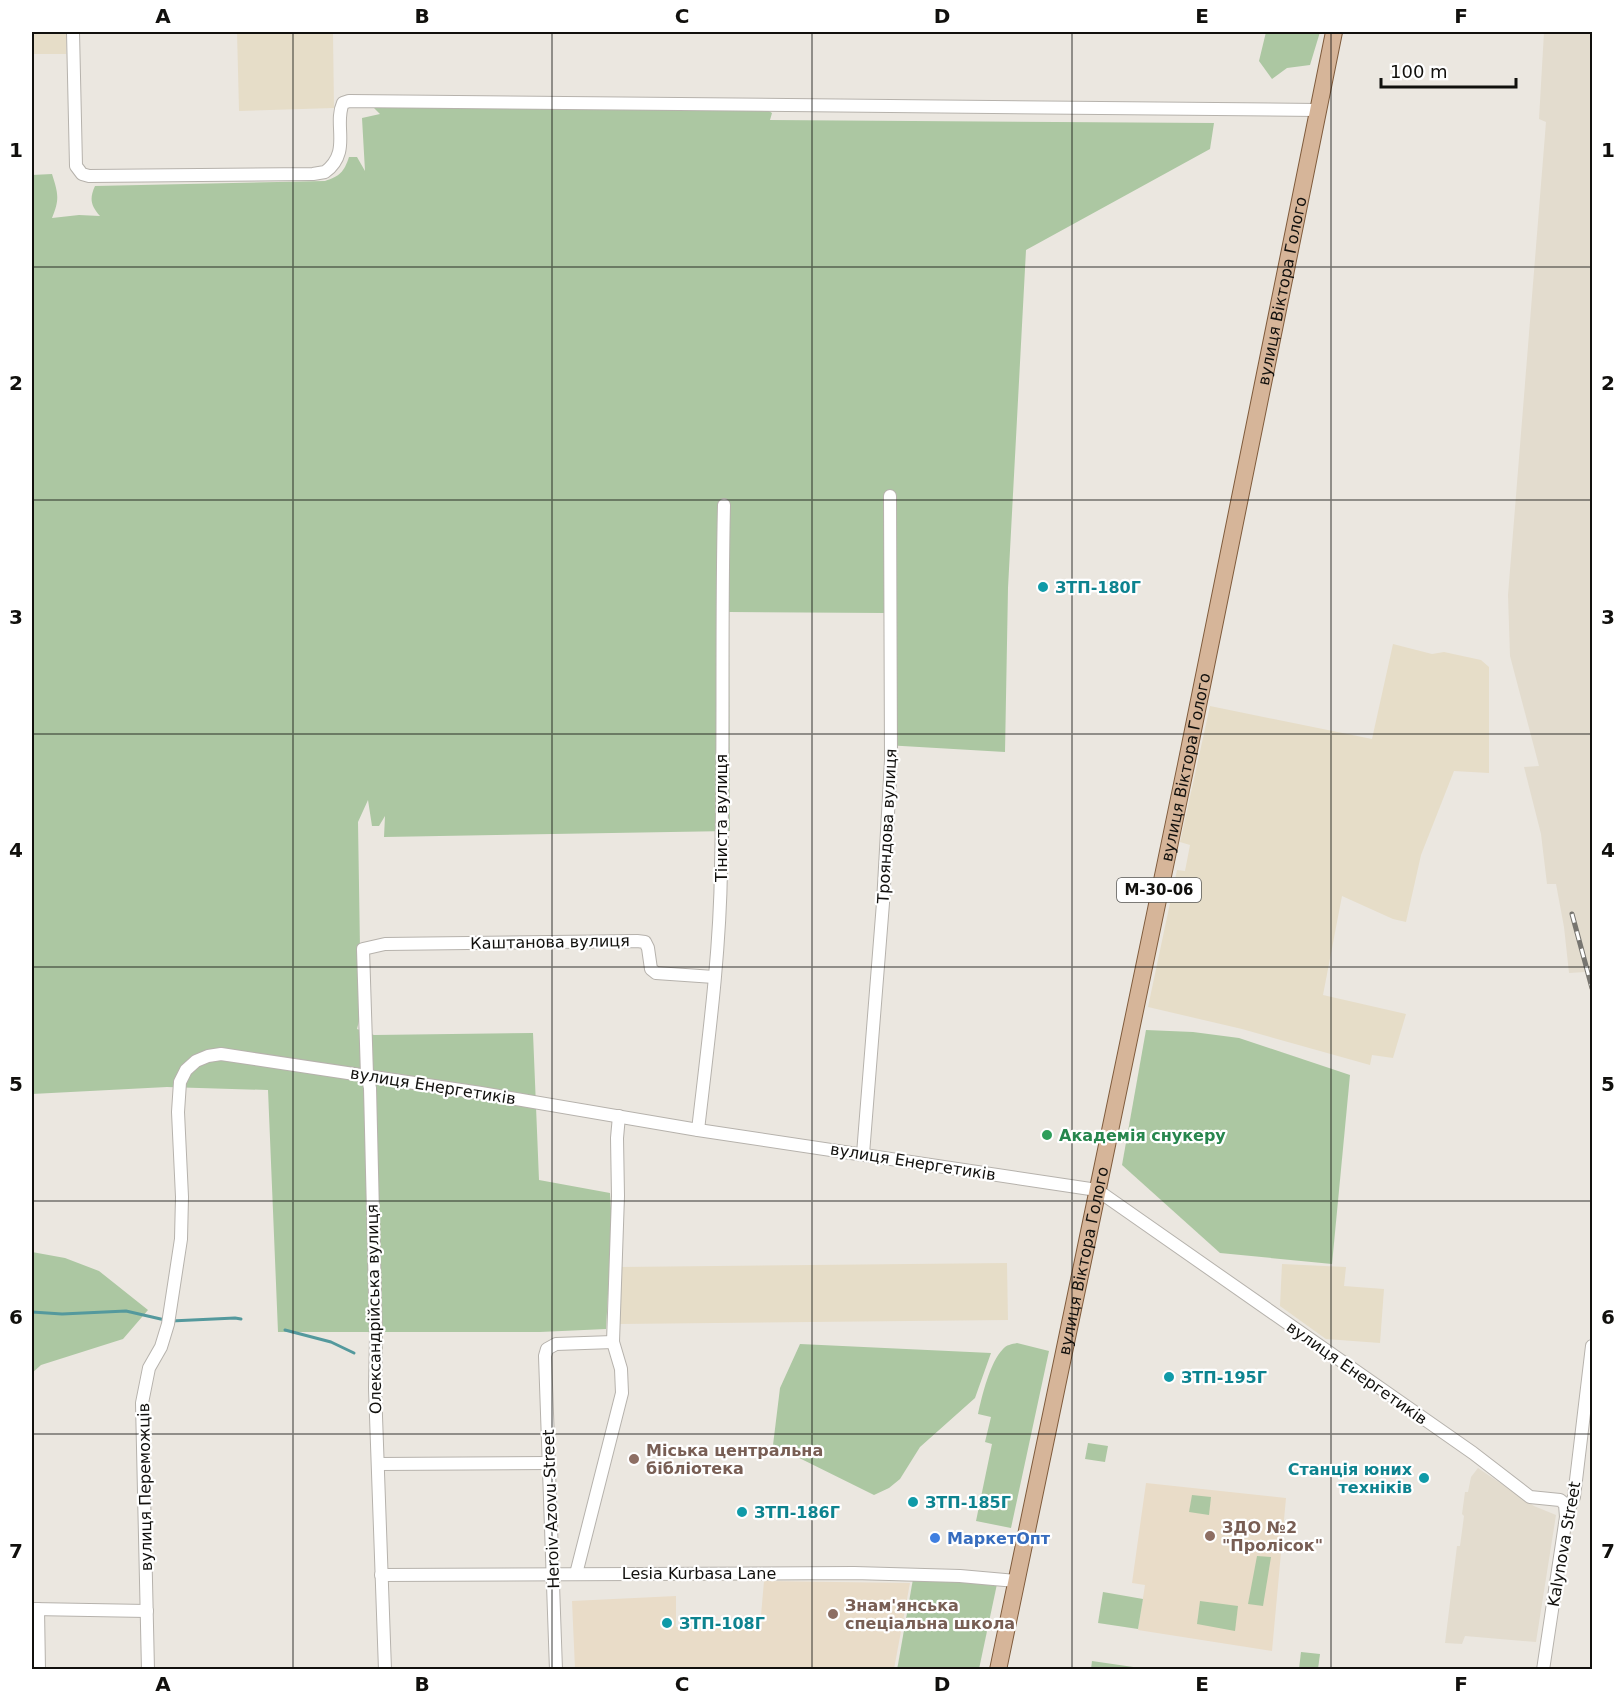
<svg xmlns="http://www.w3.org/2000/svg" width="1624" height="1701" viewBox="0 0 1624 1701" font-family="'DejaVu Sans',sans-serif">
<rect width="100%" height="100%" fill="#ebe7e0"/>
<g fill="#e3dcce">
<polygon points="1544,32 1592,32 1592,999 1585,972 1569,973 1564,927 1556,884 1547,884 1541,834 1524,767 1539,766 1510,656 1508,595 1546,122 1539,119"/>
<polygon points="1478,1468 1534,1506 1556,1515 1536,1642 1465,1636 1462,1644 1445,1643 1457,1546 1460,1546 1464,1516 1462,1514 1465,1492 1468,1492 1471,1477"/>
</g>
<g fill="#e6ddc8">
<rect x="32" y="32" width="34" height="22"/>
<polygon points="237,32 333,32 334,108 239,111"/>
<polygon points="1393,644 1432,654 1444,652 1481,660 1489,667 1489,773 1454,771 1421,855 1406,922 1393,919 1342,896 1323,995 1406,1014 1393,1058 1372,1055 1370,1065 1242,1029 1148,1007 1177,870 1185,871 1190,845 1180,842 1210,706 1372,739"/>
<polygon points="1007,1263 1008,1320 619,1324 619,1267"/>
<polygon points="1282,1264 1346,1267 1344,1286 1384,1289 1380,1343 1326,1339 1280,1306"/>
</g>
<g fill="#e9dcc8">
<polygon points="1146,1483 1286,1498 1272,1651 1138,1630 1145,1585 1132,1583"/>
<polygon points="764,1581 910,1583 894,1669 575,1669 572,1601 676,1596 676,1627 760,1627"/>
</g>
<g fill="#acc7a2">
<polygon points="1266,32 1320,32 1310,65 1287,68 1272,79 1259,61"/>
<path d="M377,103L764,108L772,113L770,120L1214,123L1210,149L1026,250L1008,588L1005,752L885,745L886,613L729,612L730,831L384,837L385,816L379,826H372L368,800L358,822L361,1013L357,1029L374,1035L533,1033L539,1180L610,1193L612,1224L606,1329L540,1332H278L268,1090L167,1087L32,1094V175L52,174C58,193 60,199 52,218L79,215L100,216C91,206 89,199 95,186L325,181C340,176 344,172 349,157H357L365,171L362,118L380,114L374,108Z"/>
<polygon points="1146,1030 1193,1032 1239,1038 1350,1075 1332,1264 1220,1253 1122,1165"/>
<polygon points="32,1252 65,1258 99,1271 148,1310 123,1339 41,1365 32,1373"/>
<path d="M1017,1343L1049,1351L1011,1528L976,1521L992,1444L985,1442L991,1417L978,1414C982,1396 990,1362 1003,1349C1006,1345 1012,1344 1017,1343Z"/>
<polygon points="800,1344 991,1353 975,1398 920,1447 900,1479 889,1488 874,1495 773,1445 780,1388"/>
<polygon points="1088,1443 1108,1446 1105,1462 1085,1459"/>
<polygon points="1192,1495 1211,1497 1209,1515 1189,1512"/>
<polygon points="1257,1556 1271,1557 1263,1606 1248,1604"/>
<polygon points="913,1579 997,1584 979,1669 897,1670"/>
<polygon points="1103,1592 1143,1599 1138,1629 1098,1623"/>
<polygon points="1200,1601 1238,1606 1235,1631 1197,1624"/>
<polygon points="1301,1652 1320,1654 1318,1669 1299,1669"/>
<polygon points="1092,1661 1147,1669 1091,1669"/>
</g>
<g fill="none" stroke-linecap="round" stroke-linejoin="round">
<g stroke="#54999d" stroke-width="3">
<polyline points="32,1312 62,1314 126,1311 165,1320"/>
<polyline points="171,1321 235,1318 241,1319"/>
<polyline points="285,1330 331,1342 354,1353"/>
</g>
<defs>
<g id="minor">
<path d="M73,32L76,166L82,174L89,176L313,174L325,172C352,152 333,125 343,103L349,101L1318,110"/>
<path d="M698,1130C708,1043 720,955 721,868C724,747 721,626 724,505"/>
<polyline points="863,1154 883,903 891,760 890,496"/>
<polyline points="378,1464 549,1463"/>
<polyline points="576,1574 622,1393 621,1369 613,1342 618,1196 617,1138 619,1116"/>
<polyline points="381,1575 854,1573 960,1576 1016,1581"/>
<polyline points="32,1609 147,1611"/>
<polyline points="38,1609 39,1670"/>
<polyline points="148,1670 142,1403 149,1368 161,1347 168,1324 181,1239 182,1197 178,1112 180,1082 186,1070 196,1061 208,1056 221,1054 481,1093 698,1130 1097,1190 1473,1453 1530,1497 1560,1500 1565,1504 1566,1517"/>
<polyline points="385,1670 375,1388 376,1338 370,1088 367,1075 363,949 385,944 637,941 645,942 648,948 651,969 656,973 714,977"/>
<polyline points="556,1670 545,1356 547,1349 556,1344 613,1342"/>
<polyline points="1543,1670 1566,1517 1574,1497 1592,1346"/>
</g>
<g id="major">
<path id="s1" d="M998,1670L1186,765L1334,32"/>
</g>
</defs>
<use href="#minor" stroke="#b6b2ac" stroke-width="14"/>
<use href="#major" stroke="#7f5b3c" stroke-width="18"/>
<use href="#minor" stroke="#fff" stroke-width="12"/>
<use href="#major" stroke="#d6b599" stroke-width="16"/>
<defs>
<polyline id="rail" points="1572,914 1592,988"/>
</defs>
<use href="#rail" stroke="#777570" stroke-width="5"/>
<use href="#rail" stroke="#fff" stroke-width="3" stroke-dasharray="9" stroke-linecap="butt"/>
</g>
<path fill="none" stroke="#11100d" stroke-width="1.5" stroke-opacity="0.55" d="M293,32V1670M552,32V1670M812,32V1670M1072,32V1670M1331,32V1670M32,267H1592M32,500H1592M32,734H1592M32,967H1592M32,1201H1592M32,1434H1592"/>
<g fill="#0f9aa8" stroke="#fff" stroke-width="2">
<circle cx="1043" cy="587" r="6"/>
<circle cx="1169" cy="1377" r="6"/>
<circle cx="1424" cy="1478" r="6"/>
<circle cx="913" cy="1502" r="6"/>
<circle cx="742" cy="1512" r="6"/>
<circle cx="667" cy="1623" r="6"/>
</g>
<circle fill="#2e9e5b" stroke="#fff" stroke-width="2" cx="1047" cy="1135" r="6"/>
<g fill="#8d6e63" stroke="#fff" stroke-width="2">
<circle cx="634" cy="1459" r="6"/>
<circle cx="1210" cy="1536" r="6"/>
<circle cx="833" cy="1614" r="6"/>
</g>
<circle fill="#3f7fe0" stroke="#fff" stroke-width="2" cx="935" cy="1538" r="6"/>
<g text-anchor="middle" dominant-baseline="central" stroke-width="4.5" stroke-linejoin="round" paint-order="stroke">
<rect fill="#fff" stroke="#585856" stroke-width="1.5" x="1117" y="878" width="84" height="24" rx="4.5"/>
<g font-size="15" font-weight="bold" fill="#11100d">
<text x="1159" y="890">М-30-06</text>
</g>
<g font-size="16" fill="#11100d" stroke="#fff">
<text stroke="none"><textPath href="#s1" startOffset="1408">вулиця Віктора Голого</textPath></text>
<text stroke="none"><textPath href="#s1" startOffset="922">вулиця Віктора Голого</textPath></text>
<text transform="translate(721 818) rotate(-90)">Тіниста вулиця</text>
<text transform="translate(887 826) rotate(-87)">Трояндова вулиця</text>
<text transform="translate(550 942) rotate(-1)">Каштанова вулиця</text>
<text transform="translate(433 1086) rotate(9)">вулиця Енергетиків</text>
<text transform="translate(913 1162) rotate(9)">вулиця Енергетиків</text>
<text stroke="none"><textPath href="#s1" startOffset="418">вулиця Віктора Голого</textPath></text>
<text transform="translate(374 1309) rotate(-91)">Олександрійська вулиця</text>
<text transform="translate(1357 1373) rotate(35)">вулиця Енергетиків</text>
<text transform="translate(145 1487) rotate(-91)">вулиця Переможців</text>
<text transform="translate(551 1509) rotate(-92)">Heroiv Azovu Street</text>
<text transform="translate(1564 1544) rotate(-80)">Kalynova Street</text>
<text x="699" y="1573">Lesia Kurbasa Lane</text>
</g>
<g font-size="16" font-weight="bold" fill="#0d838f" stroke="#fff" text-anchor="start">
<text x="1055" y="587">ЗТП-180Г</text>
<text x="1181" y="1377">ЗТП-195Г</text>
<text x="1412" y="1469" text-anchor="end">Станція юних<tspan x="1412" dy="18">техніків</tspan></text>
<text x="925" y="1502">ЗТП-185Г</text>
<text x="754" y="1512">ЗТП-186Г</text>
<text x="679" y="1623">ЗТП-108Г</text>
</g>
<g font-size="16" font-weight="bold" fill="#27864d" stroke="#fff" text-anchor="start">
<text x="1059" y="1135">Академія снукеру</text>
</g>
<g font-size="16" font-weight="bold" fill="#785e54" stroke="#fff" text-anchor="start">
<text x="646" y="1450">Міська центральна<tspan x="646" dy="18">бібліотека</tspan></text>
<text x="1222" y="1527">ЗДО №2<tspan x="1222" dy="18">"Пролісок"</tspan></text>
<text x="845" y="1605">Знам'янська<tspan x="845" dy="18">спеціальна школа</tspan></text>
</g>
<g font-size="16" font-weight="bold" fill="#366cbe" stroke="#fff" text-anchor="start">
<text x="947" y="1538">МаркетОпт</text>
</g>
</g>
<rect width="1624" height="1701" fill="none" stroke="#ffffff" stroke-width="66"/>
<path d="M1381 78v9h135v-9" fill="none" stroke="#11100d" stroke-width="3"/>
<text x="1390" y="78" font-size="18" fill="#11100d" stroke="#ffffff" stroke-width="4.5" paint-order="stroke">100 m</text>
<rect x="33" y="33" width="1558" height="1635" fill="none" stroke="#11100d" stroke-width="2"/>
<g font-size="20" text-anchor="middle" font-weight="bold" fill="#11100d">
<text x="163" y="23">A</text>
<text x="422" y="23">B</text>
<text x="682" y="23">C</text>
<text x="942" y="23">D</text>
<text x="1202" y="23">E</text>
<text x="1461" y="23">F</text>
<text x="16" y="157">1</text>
<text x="1608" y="157">1</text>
<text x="16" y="390">2</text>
<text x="1608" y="390">2</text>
<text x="16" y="624">3</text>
<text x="1608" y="624">3</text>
<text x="16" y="857">4</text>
<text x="1608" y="857">4</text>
<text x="16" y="1091">5</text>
<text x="1608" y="1091">5</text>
<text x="16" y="1324">6</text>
<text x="1608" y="1324">6</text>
<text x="16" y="1558">7</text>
<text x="1608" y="1558">7</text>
<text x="163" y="1691">A</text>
<text x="422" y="1691">B</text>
<text x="682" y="1691">C</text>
<text x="942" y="1691">D</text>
<text x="1202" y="1691">E</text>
<text x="1461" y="1691">F</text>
</g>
</svg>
